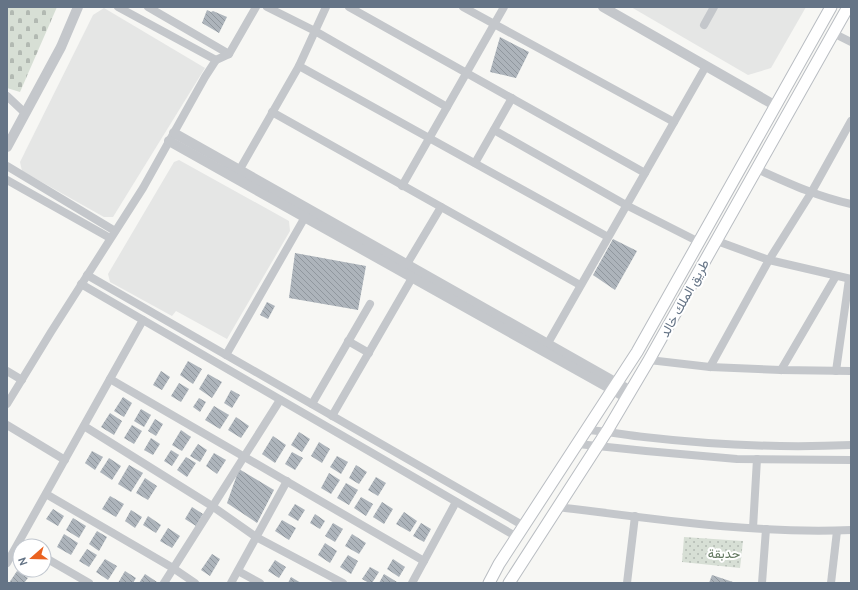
<svg xmlns="http://www.w3.org/2000/svg" width="858" height="590" viewBox="0 0 858 590" font-family="Cabin,Vazirmatn,sans-serif">
<defs>
<pattern id="green-dots" width="8" height="8" patternUnits="userSpaceOnUse"><rect width="8" height="8" fill="#d7dfd5"/><path d="M2 2h.1M6 6h.1" fill="none" stroke="#b2b9b2" stroke-width="1.8" stroke-linecap="round"/></pattern>
<pattern id="cemetery-stones" width="16" height="16" patternUnits="userSpaceOnUse"><rect width="16" height="16" fill="#d7dfd5"/><path d="M2 7V4a2 2 0 0 1 4 0v3zM10 15v-3a2 2 0 0 1 4 0v3z" fill="#b2b9b2"/></pattern>
<pattern id="building-back-hatch" width="6" height="6" patternUnits="userSpaceOnUse"><rect width="6" height="6" fill="#adb4bb"/><path d="M-1 5l2 2M0 0l6 6M5-1l2 2" fill="none" stroke="#90979e"/></pattern>
</defs>
<rect width="100%" height="100%" fill="#f7f7f4"/>
<g fill="#e5e6e5">
<polygon points="631,7 806,7 771,68 748,75"/>
<polygon points="104,8 205,68 113,217 104,217 22,171 20,162 93,15"/>
<polygon points="179,160 289,221 290,231 227,339 176,311 172,316 110,282 108,274 174,162"/>
</g>
<polygon fill="url(#green-dots)" points="684,537 743,541 740,568 682,562"/>
<polygon fill="url(#cemetery-stones)" points="7,7 57,7 20,92 7,88"/>
<g fill="url(#building-back-hatch)">
<polygon points="207,10 211,12 213,11 227,17 219,33 202,23"/>
<polygon points="500,37 529,52 516,78 490,72"/>
<polygon points="613,239 637,251 615,290 593,275"/>
<polygon points="295,253 366,266 358,310 289,298"/>
<polygon points="267,302 275,306 268,319 260,315"/>
<polygon points="188,361 202,369 193,384 180,375"/>
<polygon points="161,371 170,377 162,390 153,385"/>
<polygon points="208,374 222,382 212,398 199,389"/>
<polygon points="179,383 189,389 181,402 171,396"/>
<polygon points="231,390 240,395 232,408 224,403"/>
<polygon points="123,397 132,403 124,417 114,411"/>
<polygon points="199,398 206,402 200,412 193,407"/>
<polygon points="214,406 229,415 220,429 205,420"/>
<polygon points="141,409 151,415 144,427 134,421"/>
<polygon points="110,413 122,421 114,435 101,427"/>
<polygon points="236,417 249,426 241,438 228,430"/>
<polygon points="155,419 163,424 156,436 148,431"/>
<polygon points="132,425 142,431 134,444 124,438"/>
<polygon points="181,430 191,437 182,451 172,445"/>
<polygon points="299,432 310,439 302,452 291,445"/>
<polygon points="273,436 286,445 275,463 262,454"/>
<polygon points="151,438 160,444 153,455 144,450"/>
<polygon points="319,442 330,449 322,463 311,456"/>
<polygon points="198,444 207,450 200,462 190,456"/>
<polygon points="171,450 179,455 172,466 164,461"/>
<polygon points="92,451 103,457 95,470 85,463"/>
<polygon points="292,452 303,458 295,470 285,464"/>
<polygon points="214,453 226,460 217,474 206,466"/>
<polygon points="337,456 348,462 341,474 330,467"/>
<polygon points="186,457 196,463 187,477 177,470"/>
<polygon points="109,458 121,466 112,480 100,472"/>
<polygon points="129,465 143,473 131,492 118,484"/>
<polygon points="356,465 367,472 359,484 349,478"/>
<polygon points="239,469 274,490 257,523 227,503"/>
<polygon points="329,473 340,480 331,494 321,488"/>
<polygon points="376,477 386,483 378,496 368,490"/>
<polygon points="145,478 157,486 148,500 136,493"/>
<polygon points="346,483 358,490 349,505 337,498"/>
<polygon points="110,496 124,504 116,517 102,509"/>
<polygon points="361,497 373,504 366,516 354,508"/>
<polygon points="382,502 393,509 384,524 373,517"/>
<polygon points="295,504 305,510 298,521 288,515"/>
<polygon points="192,507 203,514 196,526 185,519"/>
<polygon points="53,509 64,516 58,526 46,519"/>
<polygon points="131,510 142,517 135,528 125,521"/>
<polygon points="404,512 417,521 410,532 396,524"/>
<polygon points="315,514 325,521 320,529 310,523"/>
<polygon points="148,516 161,525 156,533 143,525"/>
<polygon points="73,518 86,526 79,538 66,530"/>
<polygon points="282,520 296,528 289,540 275,531"/>
<polygon points="333,523 343,529 335,542 325,536"/>
<polygon points="421,523 431,529 424,542 413,536"/>
<polygon points="168,528 180,536 172,548 160,541"/>
<polygon points="97,531 107,537 99,551 89,544"/>
<polygon points="64,534 78,543 71,555 57,547"/>
<polygon points="352,534 366,543 359,554 345,546"/>
<polygon points="325,543 337,551 330,563 318,555"/>
<polygon points="87,549 97,555 89,567 79,561"/>
<polygon points="212,554 220,559 210,576 201,570"/>
<polygon points="348,555 358,561 351,574 340,567"/>
<polygon points="105,559 117,566 108,580 96,572"/>
<polygon points="393,559 405,567 399,577 387,569"/>
<polygon points="275,560 286,567 279,578 268,571"/>
<polygon points="370,567 379,572 372,583 369,583 362,579"/>
<polygon points="17,571 28,578 24,583 9,583"/>
<polygon points="125,571 136,578 133,583 118,583"/>
<polygon points="145,574 157,582 156,583 139,583"/>
<polygon points="384,574 397,582 396,583 379,583"/>
<polygon points="712,575 736,583 709,583"/>
<polygon points="291,577 301,583 288,583"/>
</g>
<g fill="none" stroke-linecap="round" stroke-linejoin="round">
<defs>
<g id="secondary">
<polyline points="489,583 499,564 637,352 831,7"/>
<polyline points="509,583 607,431 649,360 848,7"/>
</g>
</defs>
<use href="#secondary" stroke="#b9bdc2" stroke-width="13"/>
<g stroke="#c4c7cb" stroke-width="8">
<polyline points="118,7 216,60"/>
<polyline points="148,7 229,54"/>
<polyline points="267,7 315,31 447,107"/>
<polyline points="349,7 645,173"/>
<polyline points="463,7 674,122"/>
<polyline points="704,25 714,7"/>
<polyline points="833,33 851,42"/>
<polyline points="299,66 608,237"/>
<polyline points="7,96 25,113"/>
<polyline points="272,112 580,285"/>
<polyline points="494,130 626,205 699,242"/>
<polyline points="475,163 512,98"/>
<polyline points="7,166 115,231"/>
<polyline points="240,169 299,66 326,7"/>
<path d="M757,169C788,183 818,197 851,204"/>
<polyline points="7,180 110,238"/>
<polyline points="402,186 504,7"/>
<polyline points="717,241 769,260 851,279"/>
<polyline points="407,264 441,207"/>
<polyline points="87,275 524,526"/>
<polyline points="81,284 517,537"/>
<polyline points="348,341 369,353"/>
<polyline points="548,343 706,66"/>
<polyline points="226,355 305,217"/>
<polyline points="649,360 710,367 781,370 851,371"/>
<polyline points="710,367 769,260 811,193 851,121"/>
<polyline points="781,370 836,276"/>
<polyline points="7,371 22,380"/>
<polyline points="836,371 849,279"/>
<polyline points="110,379 424,561"/>
<polyline points="7,404 51,332 143,188 205,77 216,60 229,54 256,7"/>
<polyline points="312,404 370,304"/>
<polyline points="332,416 412,278"/>
<polyline points="7,425 65,460"/>
<polyline points="84,426 212,506 256,537 343,583"/>
<path d="M587,430C606,431 625,435 644,437C713,445 782,448 851,445"/>
<polyline points="578,444 646,451 737,459 851,460"/>
<polyline points="46,494 173,568 195,583"/>
<path d="M558,507C655,519 753,534 851,530"/>
<polyline points="753,528 757,459"/>
<polyline points="44,557 89,583"/>
<polyline points="7,563 143,320"/>
<polyline points="238,571 260,583"/>
<polyline points="164,583 280,400"/>
<polyline points="231,583 287,481"/>
<polyline points="412,583 456,502"/>
<polyline points="627,583 635,516"/>
<polyline points="762,583 766,529"/>
<polyline points="831,583 837,531"/>
</g>
<g stroke="#c4c7cb" stroke-width="10">
<polyline points="603,7 776,106"/>
<polyline points="174,133 631,391"/>
<polyline points="169,141 627,398"/>
<polyline points="7,147 61,47 78,7"/>
</g>
<use href="#secondary" stroke="#fff" stroke-width="11"/>
</g>
<g text-anchor="middle" dominant-baseline="central" stroke-width="4" stroke-linejoin="round" paint-order="stroke">
<g font-size="13" fill="#657486" stroke="#fff">
<text transform="translate(684 298) rotate(-61)">طريق الملك خالد</text>
</g>
<g font-size="13" fill="#637860" stroke="#fff">
<text x="724" y="553">حدبقة</text>
</g>
</g>
<rect width="858" height="590" fill="none" stroke="#657486" stroke-width="16"/>
<g transform="translate(32 558) rotate(250)"><circle r="19" fill="#ffffff" stroke="#c1c7cf"/>
<path d="M0-3L7 15L0 10L-7 15Z" fill="#ea6220"/>
<text y="-6" font-size="11" font-weight="bold" text-anchor="middle" fill="#657486">N</text>
</g>
</svg>
